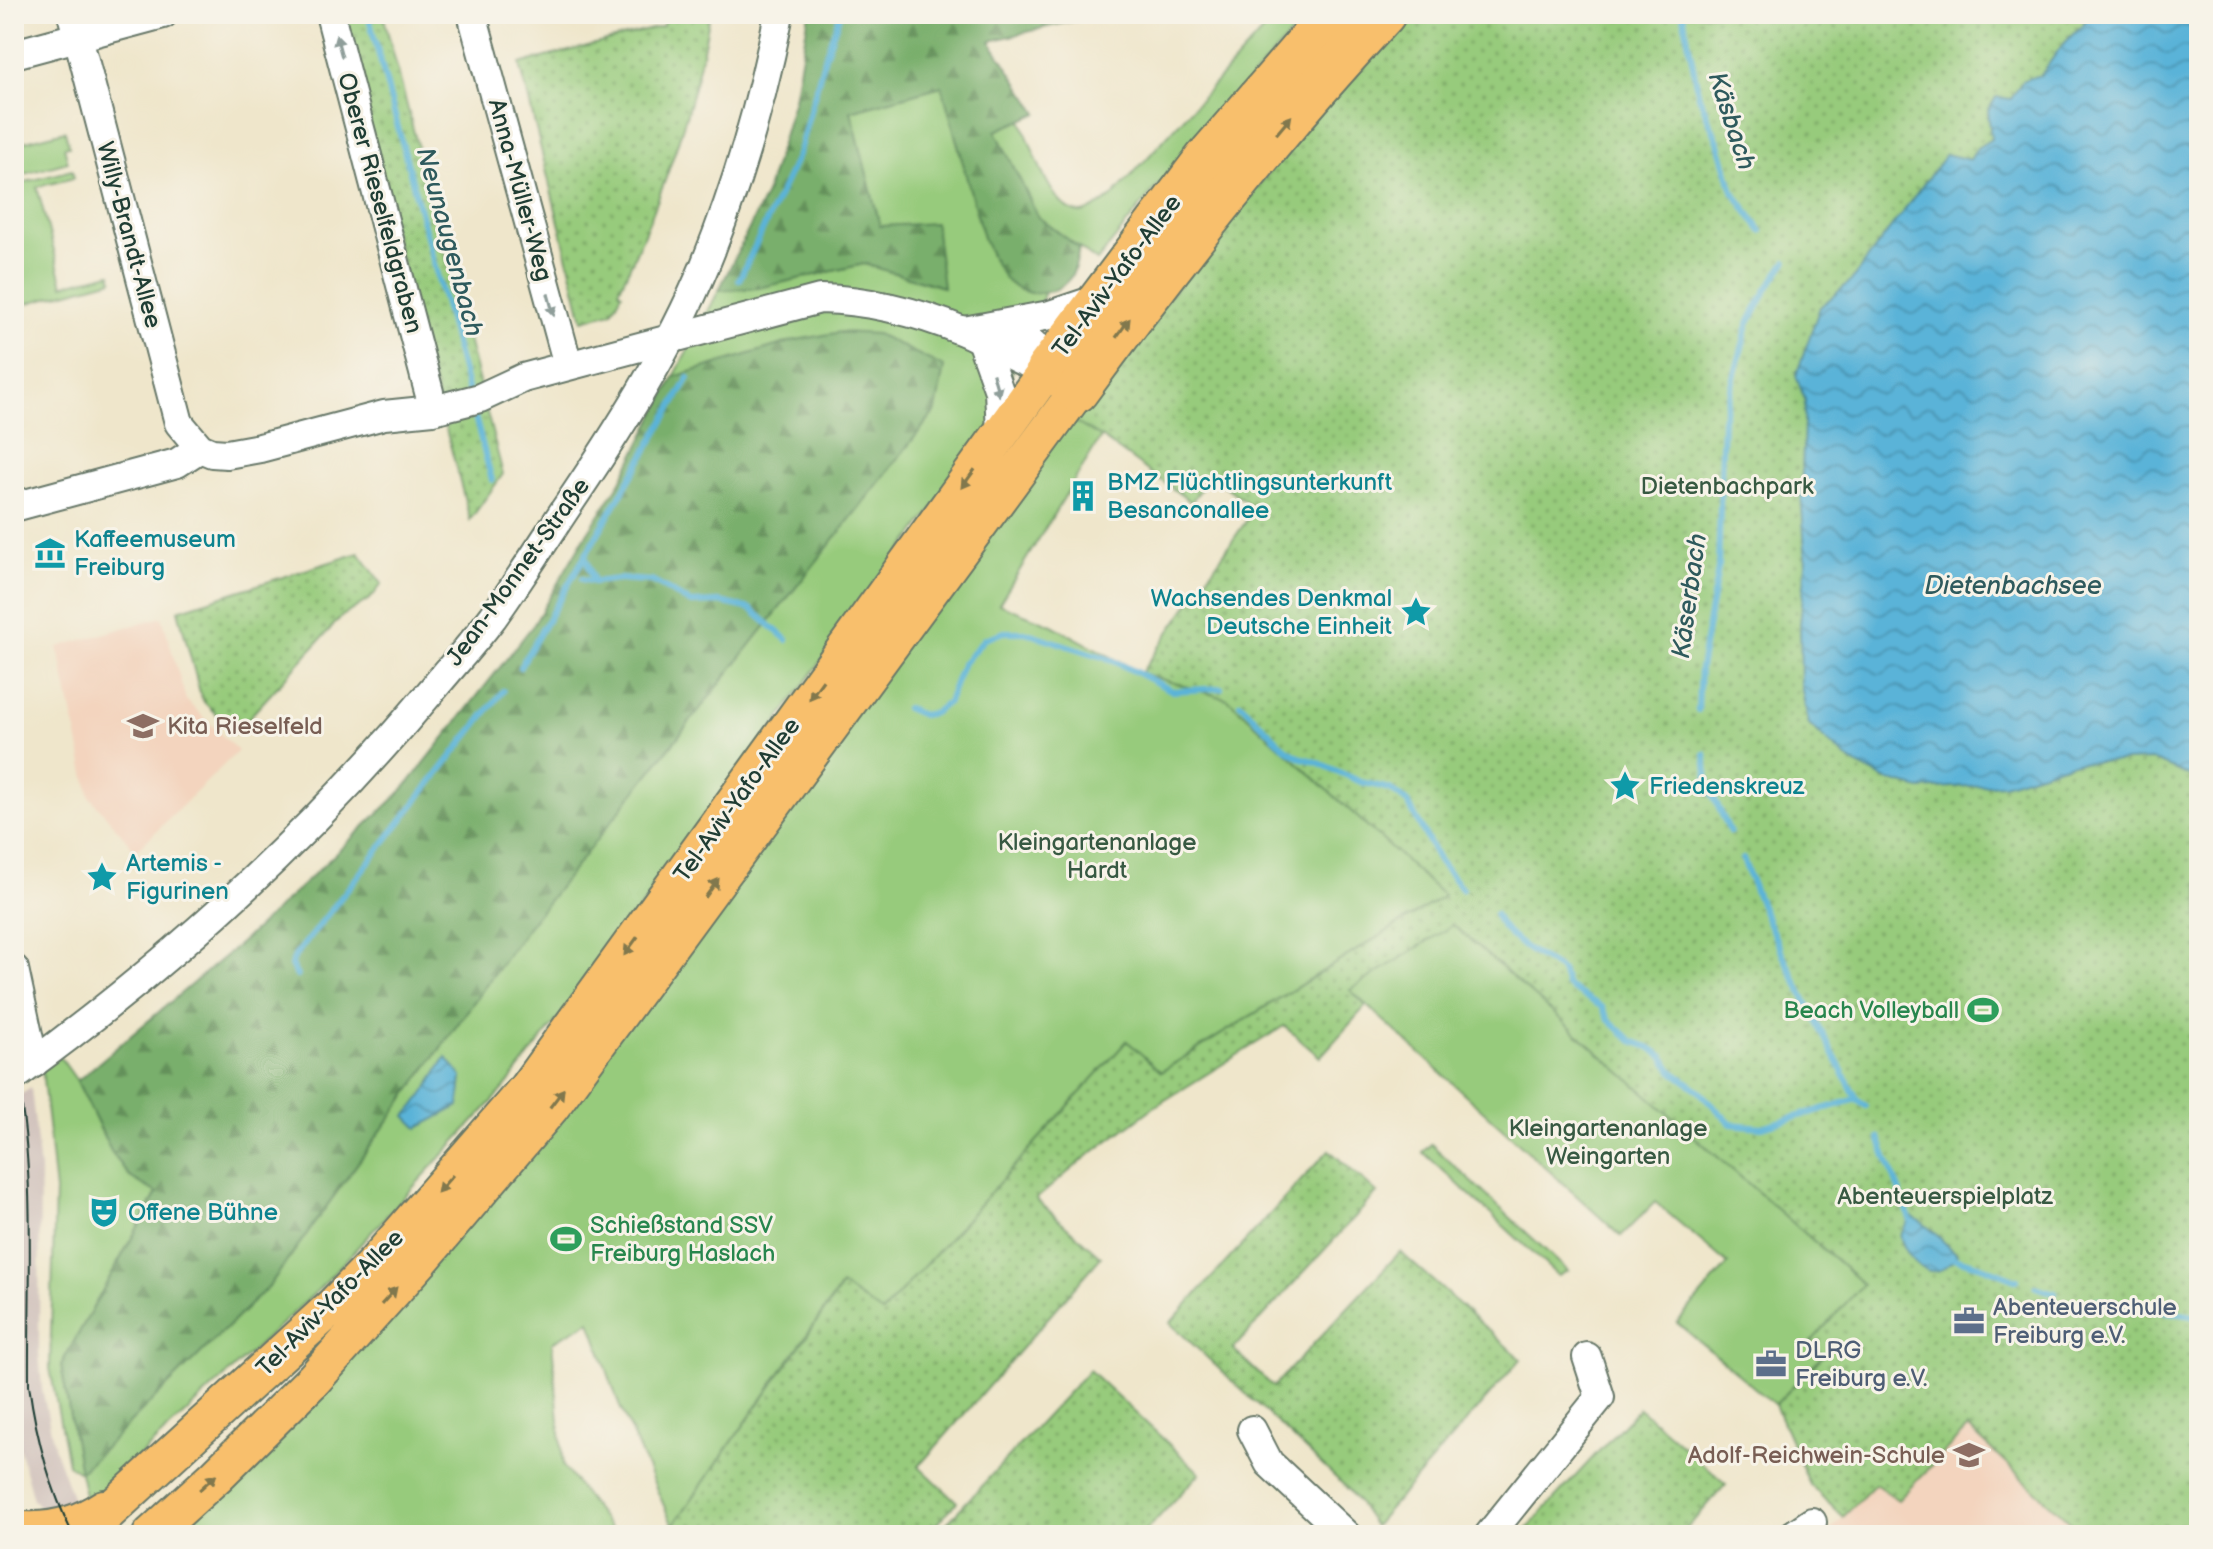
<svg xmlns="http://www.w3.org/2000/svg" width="2213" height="1549" viewBox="0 0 2213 1549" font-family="'Balsamiq Sans',sans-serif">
<defs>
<pattern id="forest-firs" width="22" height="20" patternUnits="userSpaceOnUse" patternTransform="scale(2)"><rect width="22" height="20" fill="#79af6c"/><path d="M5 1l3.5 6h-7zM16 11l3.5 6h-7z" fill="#63905a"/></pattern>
<pattern id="park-dots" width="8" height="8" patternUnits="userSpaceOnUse" patternTransform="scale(2)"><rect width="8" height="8" fill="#97cb7c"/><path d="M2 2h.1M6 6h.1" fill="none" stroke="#7ba666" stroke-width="1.8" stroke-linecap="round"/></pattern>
<pattern id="water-waves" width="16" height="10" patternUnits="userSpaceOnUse" patternTransform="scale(2)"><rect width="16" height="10" fill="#5ab3d8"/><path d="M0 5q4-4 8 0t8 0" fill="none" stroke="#4a93b0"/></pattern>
</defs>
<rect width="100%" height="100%" fill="#f7f3e8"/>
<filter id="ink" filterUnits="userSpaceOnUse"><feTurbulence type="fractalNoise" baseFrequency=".0125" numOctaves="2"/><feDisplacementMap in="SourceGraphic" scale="16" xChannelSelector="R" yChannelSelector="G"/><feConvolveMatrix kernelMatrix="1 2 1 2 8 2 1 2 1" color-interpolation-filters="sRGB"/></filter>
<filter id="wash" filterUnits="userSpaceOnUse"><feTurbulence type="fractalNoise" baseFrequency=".006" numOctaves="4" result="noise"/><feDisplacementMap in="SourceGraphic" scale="32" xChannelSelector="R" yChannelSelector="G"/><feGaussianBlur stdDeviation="1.8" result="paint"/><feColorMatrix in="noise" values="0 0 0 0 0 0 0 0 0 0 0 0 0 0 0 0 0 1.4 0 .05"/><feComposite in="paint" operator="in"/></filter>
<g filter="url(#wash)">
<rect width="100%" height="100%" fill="#efe6cb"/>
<g fill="#f3d4be">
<polygon points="162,617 186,700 238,751 136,851 90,797 58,647"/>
<polygon points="1967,1427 2084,1535 1826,1535 1876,1484 1899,1500"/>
</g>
<polygon fill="#cfc0ba" points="31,1088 40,1170 39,1351 42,1389 55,1450 86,1535 50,1520 33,1499 14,1430 14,1099"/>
<g fill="#97cb7c" stroke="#5b8458" stroke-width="2">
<path d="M1278,14H1309L1179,159L1097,261L1038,217L995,130L1021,120C1031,143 1052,215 1082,213C1091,212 1103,202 1111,198Z"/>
<polygon points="942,85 983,238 993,258 1034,293 1045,292 987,435 586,982 503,1090 319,1289 87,1505 80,1473 68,1464 50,1368 55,1191 42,1069 60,1057 77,1081 111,1151 130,1177 157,1193 61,1365 80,1472 269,1286 527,928 936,410 796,340 674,377 719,290 758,288 864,264 942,287 880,227 850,111"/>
<polygon points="65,131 69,146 64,147 68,162 14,177 14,144"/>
<polygon points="72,170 74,178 37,187 63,285 111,273 113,280 14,307 14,185"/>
<polygon points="1071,420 1101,437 999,604 1052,625 1141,673 1228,699 1444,896 1160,1072 1127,1041 881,1314 841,1286 673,1526 620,1407 590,1321 552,1342 563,1466 615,1535 165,1535 244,1460"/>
<polygon points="1453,925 1864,1285 1811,1342 1823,1355 1775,1405 1677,1323 1728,1264 1655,1202 1621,1236 1350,990"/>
<polygon points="1431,1144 1568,1271 1558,1276 1423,1152"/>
</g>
<g fill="url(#forest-firs)" stroke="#4c7650" stroke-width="2">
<path d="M809,14H1102L990,41L1038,113L996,131L1038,217L1079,248C1077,258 1076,271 1070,278C1055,297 1025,298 1008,282C997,271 990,252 983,238L942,86L851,111L880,226L935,223L943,287L864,264L758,288L719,290L766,194L794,99Z"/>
<polygon points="841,332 877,334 944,367 936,410 527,928 269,1286 80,1472 61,1365 157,1193 130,1177 111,1151 77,1081 244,940 403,790 534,624 583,540 621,481 674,377 796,340"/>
</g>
<g fill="url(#park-dots)" stroke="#5b8458" stroke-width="2">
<polygon points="336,14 383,14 503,474 470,520"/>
<path d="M665,14H710C693,110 661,202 619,290L622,293L612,312L583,320L520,64L663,26Z"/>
<polygon points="1409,14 2199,14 2199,1535 2084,1535 1968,1428 1898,1500 1875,1484 1843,1517 1810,1485 1775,1405 1823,1356 1811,1342 1863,1284 1453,925 1350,990 1366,1006 1320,1057 1284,1026 1154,1107 1085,1158 1036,1199 1101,1257 919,1466 957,1502 926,1535 647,1535 673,1526 842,1286 882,1313 1127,1041 1161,1072 1444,896 1228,699 1141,673 1255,508 1211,476 1191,502 1101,437 1071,420 1323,105"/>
<polygon points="359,553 382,584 371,598 341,617 235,733 202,700 178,610"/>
<polygon points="1329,1150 1377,1193 1233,1349 1273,1387 1400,1252 1521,1359 1374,1526 1350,1491 1170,1323"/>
<polygon points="1089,1370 1200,1473 1142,1535 957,1535 946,1524"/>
<polygon points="1639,1408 1726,1484 1681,1535 1521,1535"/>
</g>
<g fill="url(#water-waves)" stroke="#3c7886" stroke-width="2">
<polygon points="2092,14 2199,14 2199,780 2152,760 2072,763 2004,784 1920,789 1887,780 1851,762 1809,725 1801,686 1800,624 1806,564 1801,494 1805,400 1796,376 1820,307 1851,281 1946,154 1970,160 1977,148 1991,139 1988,111 1996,97 2011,99 2023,80 2041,75 2060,48"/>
<path d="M446,1057L462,1077L459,1106L418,1128L406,1116C423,1098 433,1078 446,1057Z"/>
<path d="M1911,1216C1930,1225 1941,1241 1957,1254C1936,1288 1909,1266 1900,1236Z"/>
</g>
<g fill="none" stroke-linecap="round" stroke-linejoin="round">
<g stroke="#5ab3d8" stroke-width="6">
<polyline points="368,14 468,392"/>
<polyline points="1683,14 1699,96 1719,144 1733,191 1761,231"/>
<polyline points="739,280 798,155 825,56 840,14"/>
<polyline points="472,406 492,480"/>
<polyline points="585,556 594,582"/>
<polyline points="582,579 594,582 618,579 652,581 691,603 720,602 751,609 787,640"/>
<polyline points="520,667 689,378"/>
<polyline points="1240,703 1286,749 1299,757 1317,762 1361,782 1390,789 1408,803 1439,861 1462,889"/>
<polyline points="906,708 922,715 934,713 948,702 962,665 984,639 1004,632 1025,632 1112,660 1173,691 1221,688"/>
<polyline points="1698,710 1700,668 1718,569 1723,419 1748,325 1767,289 1786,262"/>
<polyline points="1705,754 1708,785 1730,832"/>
<path d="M1743,859C1773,943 1816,1021 1857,1099"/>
<path d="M1495,914C1506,941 1539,956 1562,971L1567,986L1602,1007L1608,1019L1632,1041L1649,1047L1664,1057L1672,1071L1697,1089L1731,1124L1762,1127L1857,1099L1866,1106"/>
<polyline points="297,976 291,965 295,956 503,691"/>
<polyline points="1879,1138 1912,1224"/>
<polyline points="1949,1257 1979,1265 2017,1280"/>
<polyline points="2036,1287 2055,1293"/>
<polyline points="2096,1300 2199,1317"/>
</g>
</g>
</g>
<g filter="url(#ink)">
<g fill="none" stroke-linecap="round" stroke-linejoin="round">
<defs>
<g id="minor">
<path d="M72,14L179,423L200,448L212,453L227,454L260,448L384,415L433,410L480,398L523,378L820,299C870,300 917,312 963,331C994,344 1013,360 1047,370"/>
<polyline points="330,14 429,392"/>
<polyline points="472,14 568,365"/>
<polyline points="14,54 163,14"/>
<polyline points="1000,325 1033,344 1047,370"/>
<polyline points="964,331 1050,315 1098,299"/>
<polyline points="981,340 999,391 1001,432"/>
<polyline points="14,507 177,463 200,448"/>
<polyline points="14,969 34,1063"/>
<path d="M14,1077C169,965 310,836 433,689C453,665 474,642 493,617C518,582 541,546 564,511C617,433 669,352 705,265C738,184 762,101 779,14"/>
<polyline points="1252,1430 1269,1463 1346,1535"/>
<polyline points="1489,1535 1600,1397 1587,1357"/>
<polyline points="1793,1535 1812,1522"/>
</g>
<g id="major">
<path d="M14,1529C46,1533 77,1526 104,1508"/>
<polyline points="83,1535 334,1305 375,1263 527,1088 1047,370 1077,391 551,1107 420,1261 314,1379 216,1476 151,1535"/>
</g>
<g id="highway">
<polyline points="1047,370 1206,159 1332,14"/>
<path d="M1077,391C1173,260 1273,133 1384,14"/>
</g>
</defs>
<use href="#minor" stroke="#687869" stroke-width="32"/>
<use href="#major" stroke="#687869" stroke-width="40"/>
<use href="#highway" stroke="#687869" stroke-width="46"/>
<use href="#minor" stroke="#fff" stroke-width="28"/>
<use href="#major" stroke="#f8bf6c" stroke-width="36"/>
<use href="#highway" stroke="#f8bf6c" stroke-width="42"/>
<path stroke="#1f3d34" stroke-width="2" d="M14,1062C37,1167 28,1277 29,1385C36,1437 50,1488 73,1535"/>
</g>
<defs><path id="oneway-solid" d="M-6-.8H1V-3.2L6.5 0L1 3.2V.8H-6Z" transform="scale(2)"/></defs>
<g fill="#8f9e9a">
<use href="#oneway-solid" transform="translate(339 46) rotate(-105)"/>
<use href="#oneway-solid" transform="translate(551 305) rotate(75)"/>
<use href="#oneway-solid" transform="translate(996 385) rotate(74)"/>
</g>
<g fill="#81784d">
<use href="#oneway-solid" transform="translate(1284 125) rotate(-50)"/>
<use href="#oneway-solid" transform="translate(1123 328) rotate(-54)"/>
<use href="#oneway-solid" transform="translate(968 479) rotate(126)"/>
<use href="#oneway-solid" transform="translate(816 690) rotate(126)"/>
<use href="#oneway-solid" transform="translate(712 888) rotate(-54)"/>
<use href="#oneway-solid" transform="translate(631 946) rotate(126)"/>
<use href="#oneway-solid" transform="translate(557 1098) rotate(-53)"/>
<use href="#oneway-solid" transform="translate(445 1184) rotate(131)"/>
<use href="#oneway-solid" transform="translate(389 1296) rotate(-48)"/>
<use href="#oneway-solid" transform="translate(208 1482) rotate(-43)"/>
</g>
</g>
<defs>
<symbol id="building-bare" viewBox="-9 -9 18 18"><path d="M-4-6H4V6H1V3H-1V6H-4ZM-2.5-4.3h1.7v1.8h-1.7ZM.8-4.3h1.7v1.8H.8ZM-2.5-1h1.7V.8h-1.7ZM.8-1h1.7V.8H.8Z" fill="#0f9aa8" stroke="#f7f3e8" stroke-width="2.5" paint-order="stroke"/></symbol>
<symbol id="museum-bare" viewBox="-9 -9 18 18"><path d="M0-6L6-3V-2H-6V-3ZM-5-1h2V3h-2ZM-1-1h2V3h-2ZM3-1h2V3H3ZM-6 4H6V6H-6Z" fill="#0f9aa8" stroke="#f7f3e8" stroke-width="2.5" paint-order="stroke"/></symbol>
<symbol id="sight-bare" viewBox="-9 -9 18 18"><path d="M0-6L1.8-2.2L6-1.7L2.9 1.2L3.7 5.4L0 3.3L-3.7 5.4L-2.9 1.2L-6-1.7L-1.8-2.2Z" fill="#0f9aa8" stroke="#f7f3e8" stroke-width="2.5" paint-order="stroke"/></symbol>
<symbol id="school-bare" viewBox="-9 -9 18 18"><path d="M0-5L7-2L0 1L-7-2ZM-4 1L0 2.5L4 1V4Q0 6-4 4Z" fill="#8d6e63" stroke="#f7f3e8" stroke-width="2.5" paint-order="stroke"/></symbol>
<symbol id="stadium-bare" viewBox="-9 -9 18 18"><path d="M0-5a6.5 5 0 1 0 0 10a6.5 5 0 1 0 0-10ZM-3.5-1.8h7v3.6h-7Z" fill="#2e9e5b" stroke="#f7f3e8" stroke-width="2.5" paint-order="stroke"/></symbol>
<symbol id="theatre-bare" viewBox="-9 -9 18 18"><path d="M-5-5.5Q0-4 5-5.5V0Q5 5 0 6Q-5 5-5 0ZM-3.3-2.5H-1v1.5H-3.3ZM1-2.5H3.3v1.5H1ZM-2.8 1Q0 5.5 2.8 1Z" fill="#0f9aa8" stroke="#f7f3e8" stroke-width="2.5" paint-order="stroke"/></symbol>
<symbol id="office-bare" viewBox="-9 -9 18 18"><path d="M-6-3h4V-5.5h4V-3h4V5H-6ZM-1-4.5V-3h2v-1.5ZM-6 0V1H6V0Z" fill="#5c6f8a" stroke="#f7f3e8" stroke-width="2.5" paint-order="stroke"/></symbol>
</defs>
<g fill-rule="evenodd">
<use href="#building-bare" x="1061" y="474" width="44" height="44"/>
<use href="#museum-bare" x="28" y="531" width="44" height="44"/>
<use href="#sight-bare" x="1394" y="590" width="44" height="44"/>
<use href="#school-bare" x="121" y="704" width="44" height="44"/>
<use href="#sight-bare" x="1603" y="764" width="44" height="44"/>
<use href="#sight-bare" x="80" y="855" width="44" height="44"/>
<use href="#stadium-bare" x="1961" y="988" width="44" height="44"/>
<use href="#theatre-bare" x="82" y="1190" width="44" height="44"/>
<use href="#stadium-bare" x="544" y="1217" width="44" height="44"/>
<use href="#office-bare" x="1947" y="1299" width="44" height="44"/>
<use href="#office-bare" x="1749" y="1342" width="44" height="44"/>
<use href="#school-bare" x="1947" y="1433" width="44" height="44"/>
</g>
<g text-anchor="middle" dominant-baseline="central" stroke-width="6" stroke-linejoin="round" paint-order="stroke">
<g font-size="24" fill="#1f3d34" stroke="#f7f3e8">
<text transform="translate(520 190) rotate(75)">Anna-Müller-Weg</text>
<text transform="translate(380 203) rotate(75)">Oberer Rieselfeldgraben</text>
<text transform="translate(129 235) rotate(75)">Willy-Brandt-Allee</text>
<text transform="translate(1117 276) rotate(-53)">Tel-Aviv-Yafo-Allee</text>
<text transform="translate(518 572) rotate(-54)">Jean-Monnet-Straße</text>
<text transform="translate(737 800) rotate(-54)">Tel-Aviv-Yafo-Allee</text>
<text transform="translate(330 1303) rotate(-45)">Tel-Aviv-Yafo-Allee</text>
</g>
<g font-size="24" fill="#0d838f" stroke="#f7f3e8" text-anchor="start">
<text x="1107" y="482">BMZ Flüchtlingsunterkunft<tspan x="1107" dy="28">Besanconallee</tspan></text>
<text x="74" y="539">Kaffeemuseum<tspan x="74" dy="28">Freiburg</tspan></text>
<text x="1392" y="598" text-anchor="end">Wachsendes Denkmal<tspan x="1392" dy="28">Deutsche Einheit</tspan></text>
<text x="1649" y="786">Friedenskreuz</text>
<text x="126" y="863">Artemis -<tspan x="126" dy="28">Figurinen</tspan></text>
<text x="128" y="1212">Offene Bühne</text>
</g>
<g font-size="24" fill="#375942" stroke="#f7f3e8">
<text x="1727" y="486">Dietenbachpark</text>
<text x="1097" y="842">Kleingartenanlage<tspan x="1097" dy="28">Hardt</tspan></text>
<text x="1608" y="1128">Kleingartenanlage<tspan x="1608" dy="28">Weingarten</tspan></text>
<text x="1945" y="1196">Abenteuerspielplatz</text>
</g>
<g font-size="24" fill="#785e54" stroke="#f7f3e8" text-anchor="start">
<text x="167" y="726">Kita Rieselfeld</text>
<text x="1945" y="1455" text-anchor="end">Adolf-Reichwein-Schule</text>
</g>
<g font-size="24" fill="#27864d" stroke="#f7f3e8" text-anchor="end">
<text x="1959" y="1010">Beach Volleyball</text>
<text x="590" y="1225" text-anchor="start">Schießstand SSV<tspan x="590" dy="28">Freiburg Haslach</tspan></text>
</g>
<g font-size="24" fill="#4e5e75" stroke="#f7f3e8" text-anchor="start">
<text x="1993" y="1307">Abenteuerschule<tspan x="1993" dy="28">Freiburg e.V.</tspan></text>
<text x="1795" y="1350">DLRG<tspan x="1795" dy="28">Freiburg e.V.</tspan></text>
</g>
<g font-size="26" font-style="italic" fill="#2e5a5d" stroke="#f7f3e8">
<text transform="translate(1731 121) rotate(72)">Käsbach</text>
<text transform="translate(449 242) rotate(75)">Neunaugenbach</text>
<text x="2013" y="586">Dietenbachsee</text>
<text transform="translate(1690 596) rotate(-82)">Käserbach</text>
</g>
</g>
<rect width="2213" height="1549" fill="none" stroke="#f7f3e8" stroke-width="48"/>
</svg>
